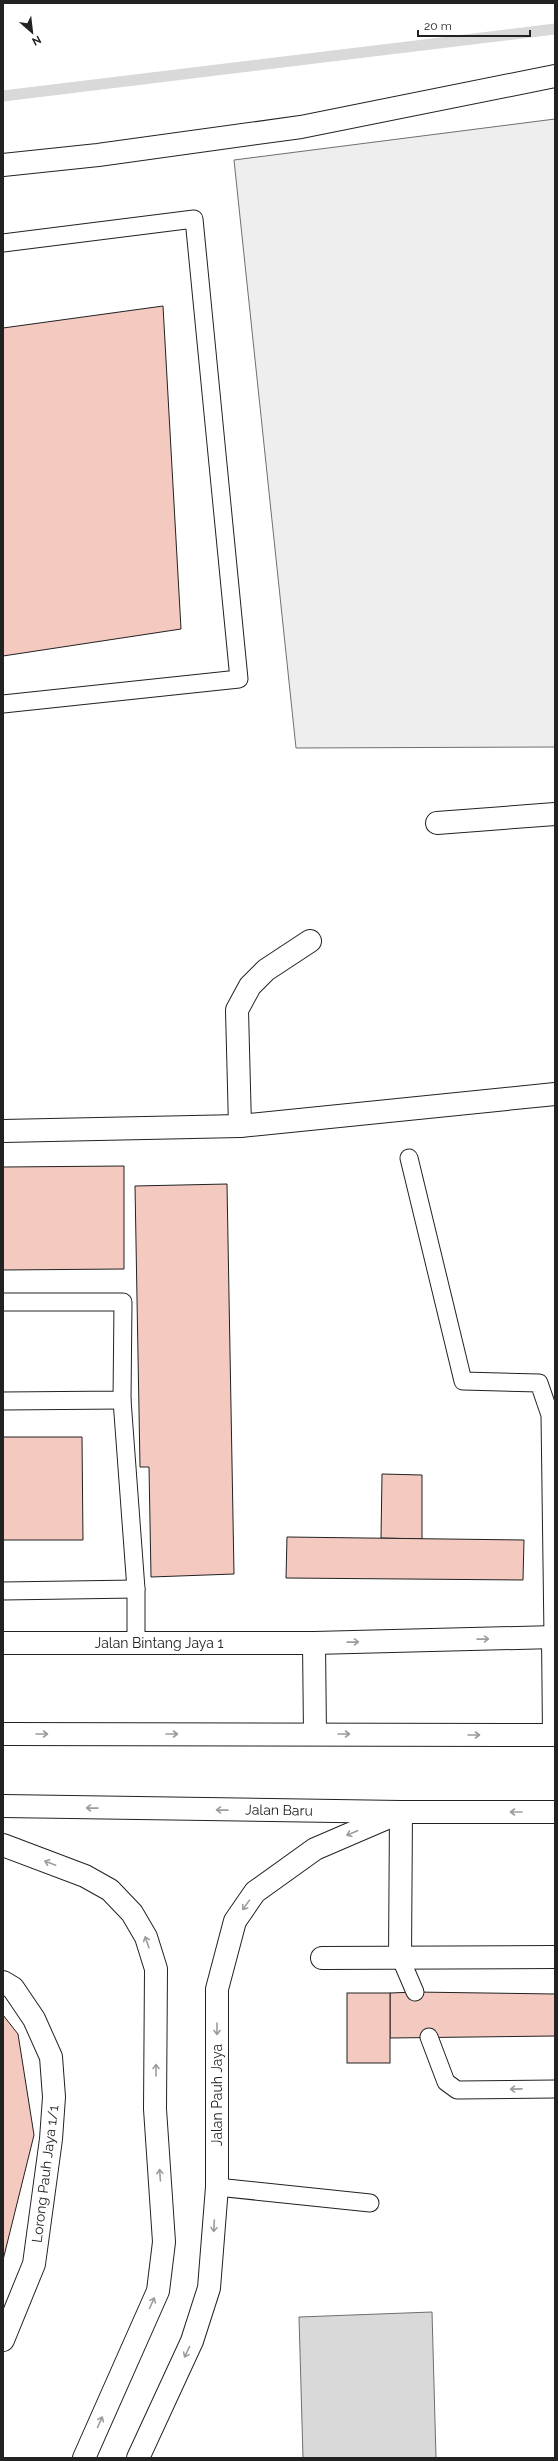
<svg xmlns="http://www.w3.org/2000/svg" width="558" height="2461" viewBox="0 0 558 2461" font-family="Raleway,sans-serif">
<rect width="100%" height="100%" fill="#fff"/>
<polygon fill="#eee" stroke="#6f6f6f" points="555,119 555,747 296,748 234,160"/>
<polygon fill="#d9d9d9" stroke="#6f6f6f" points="432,2312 436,2458 303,2458 299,2317"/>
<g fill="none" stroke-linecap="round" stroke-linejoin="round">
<polyline stroke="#d9d9d9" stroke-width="11" points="3,96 555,29"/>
</g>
<g fill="#f3c9c0" stroke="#222">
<polygon points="163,306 181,629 3,656 3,328"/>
<polygon points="124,1166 124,1269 3,1270 3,1167"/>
<polygon points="227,1184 234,1574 151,1577 149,1467 140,1467 135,1186"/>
<polygon points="3,1437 82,1437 83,1540 3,1540"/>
<polygon points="382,1474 422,1475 422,1539 381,1538"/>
<polygon points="287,1537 524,1540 523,1580 286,1578"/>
<polygon points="415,1992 555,1994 555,2036 390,2038 390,1993"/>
<rect x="347" y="1993" width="43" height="70"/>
<polygon points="3,2015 18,2034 34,2135 3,2260"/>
</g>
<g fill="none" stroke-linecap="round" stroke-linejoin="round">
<defs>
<g id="lane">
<polyline points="3,243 194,219 239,679 3,704"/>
<polyline points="409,1158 463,1381 539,1383 550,1415 553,1637"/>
<polyline points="3,1302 123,1302 122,1400 3,1401"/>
<polyline points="122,1400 136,1589 136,1643"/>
<polyline points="3,1591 136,1589"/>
<polyline points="400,1957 415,1992"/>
<polyline points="429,2037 446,2082 457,2090 555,2089"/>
<polyline points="217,2187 370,2203"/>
</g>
<g id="street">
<polyline points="3,165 98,155 301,127 555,76"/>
<polyline points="437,823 555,814"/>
<polyline points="240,1126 237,1010 250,986 266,970 310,941"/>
<polyline points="3,1131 240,1126 555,1094"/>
<polyline points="553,1637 554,1735"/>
<polyline points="3,1643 314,1643 555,1637"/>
<polyline points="314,1643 315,1734"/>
<polyline points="400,1957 401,1812"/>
<polyline points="322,1958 555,1957"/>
<polyline points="3,1982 13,1988 34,2019 51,2057 54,2097 51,2139 34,2264 3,2340"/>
</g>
<g id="secondary">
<polyline points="3,1845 85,1876 110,1890 132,1913 146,1937 156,1969 155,2109 164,2242 158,2291 84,2458"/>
<polyline points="138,2458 192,2341 209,2288 217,2187 217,1989 235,1921 255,1892 315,1849 401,1812"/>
</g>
<g id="highway">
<polyline points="3,1734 555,1735"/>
<polyline points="3,1806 401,1812 555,1812"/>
</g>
</defs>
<use href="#lane" stroke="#222" stroke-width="19"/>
<use href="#street" stroke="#222" stroke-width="24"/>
<use href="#secondary" stroke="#222" stroke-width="24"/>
<use href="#highway" stroke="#222" stroke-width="24"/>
<use href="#lane" stroke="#fff" stroke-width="17"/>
<use href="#street" stroke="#fff" stroke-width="22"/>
<use href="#secondary" stroke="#fff" stroke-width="22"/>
<use href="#highway" stroke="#fff" stroke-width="22"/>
</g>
<defs><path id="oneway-shaft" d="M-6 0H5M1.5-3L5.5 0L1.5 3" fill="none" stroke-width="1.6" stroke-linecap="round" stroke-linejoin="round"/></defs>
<g stroke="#9c9c9c">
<use href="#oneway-shaft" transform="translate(483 1639) rotate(-1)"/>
<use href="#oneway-shaft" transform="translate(353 1642) rotate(-1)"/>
<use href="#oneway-shaft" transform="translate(42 1734)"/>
<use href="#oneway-shaft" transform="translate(172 1734)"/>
<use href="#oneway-shaft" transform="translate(344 1734)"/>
<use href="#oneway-shaft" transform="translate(474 1735)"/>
<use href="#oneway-shaft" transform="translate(92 1808) rotate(-179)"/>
<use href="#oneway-shaft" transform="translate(222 1810) rotate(-179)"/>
<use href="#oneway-shaft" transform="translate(516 1812) rotate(180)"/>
<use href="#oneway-shaft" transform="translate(352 1833) rotate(157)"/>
<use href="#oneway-shaft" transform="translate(50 1863) rotate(-159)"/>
<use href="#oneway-shaft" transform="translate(246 1905) rotate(125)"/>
<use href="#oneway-shaft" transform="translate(147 1942) rotate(-109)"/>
<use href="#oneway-shaft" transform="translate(217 2029) rotate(90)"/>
<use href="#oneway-shaft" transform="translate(156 2070) rotate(-90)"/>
<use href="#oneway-shaft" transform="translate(516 2089) rotate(179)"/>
<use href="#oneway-shaft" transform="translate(160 2175) rotate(-94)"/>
<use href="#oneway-shaft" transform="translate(214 2226) rotate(93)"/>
<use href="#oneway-shaft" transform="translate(152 2303) rotate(-66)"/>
<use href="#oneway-shaft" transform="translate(187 2352) rotate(115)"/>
<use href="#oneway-shaft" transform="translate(100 2422) rotate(-66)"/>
</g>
<g text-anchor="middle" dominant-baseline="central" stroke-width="3" stroke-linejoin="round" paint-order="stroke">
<g font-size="14" fill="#222" stroke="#fff">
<text x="159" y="1643">Jalan Bintang Jaya 1</text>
<text transform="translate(279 1810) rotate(1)">Jalan Baru</text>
<text transform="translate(217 2095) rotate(-90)">Jalan Pauh Jaya</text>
<text transform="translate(45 2174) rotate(-83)">Lorong Pauh Jaya 1/1</text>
</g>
</g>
<rect width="558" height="2461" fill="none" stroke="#222222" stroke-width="8"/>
<g transform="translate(32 32) rotate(152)" stroke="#ffffff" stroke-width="3" paint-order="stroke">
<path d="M0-3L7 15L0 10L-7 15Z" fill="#222222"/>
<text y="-6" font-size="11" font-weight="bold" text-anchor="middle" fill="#222222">N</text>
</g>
<path d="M418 30v6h112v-6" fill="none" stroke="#222222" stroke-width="2"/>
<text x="424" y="30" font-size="12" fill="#222222" stroke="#ffffff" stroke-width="3" paint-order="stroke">20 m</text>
</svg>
